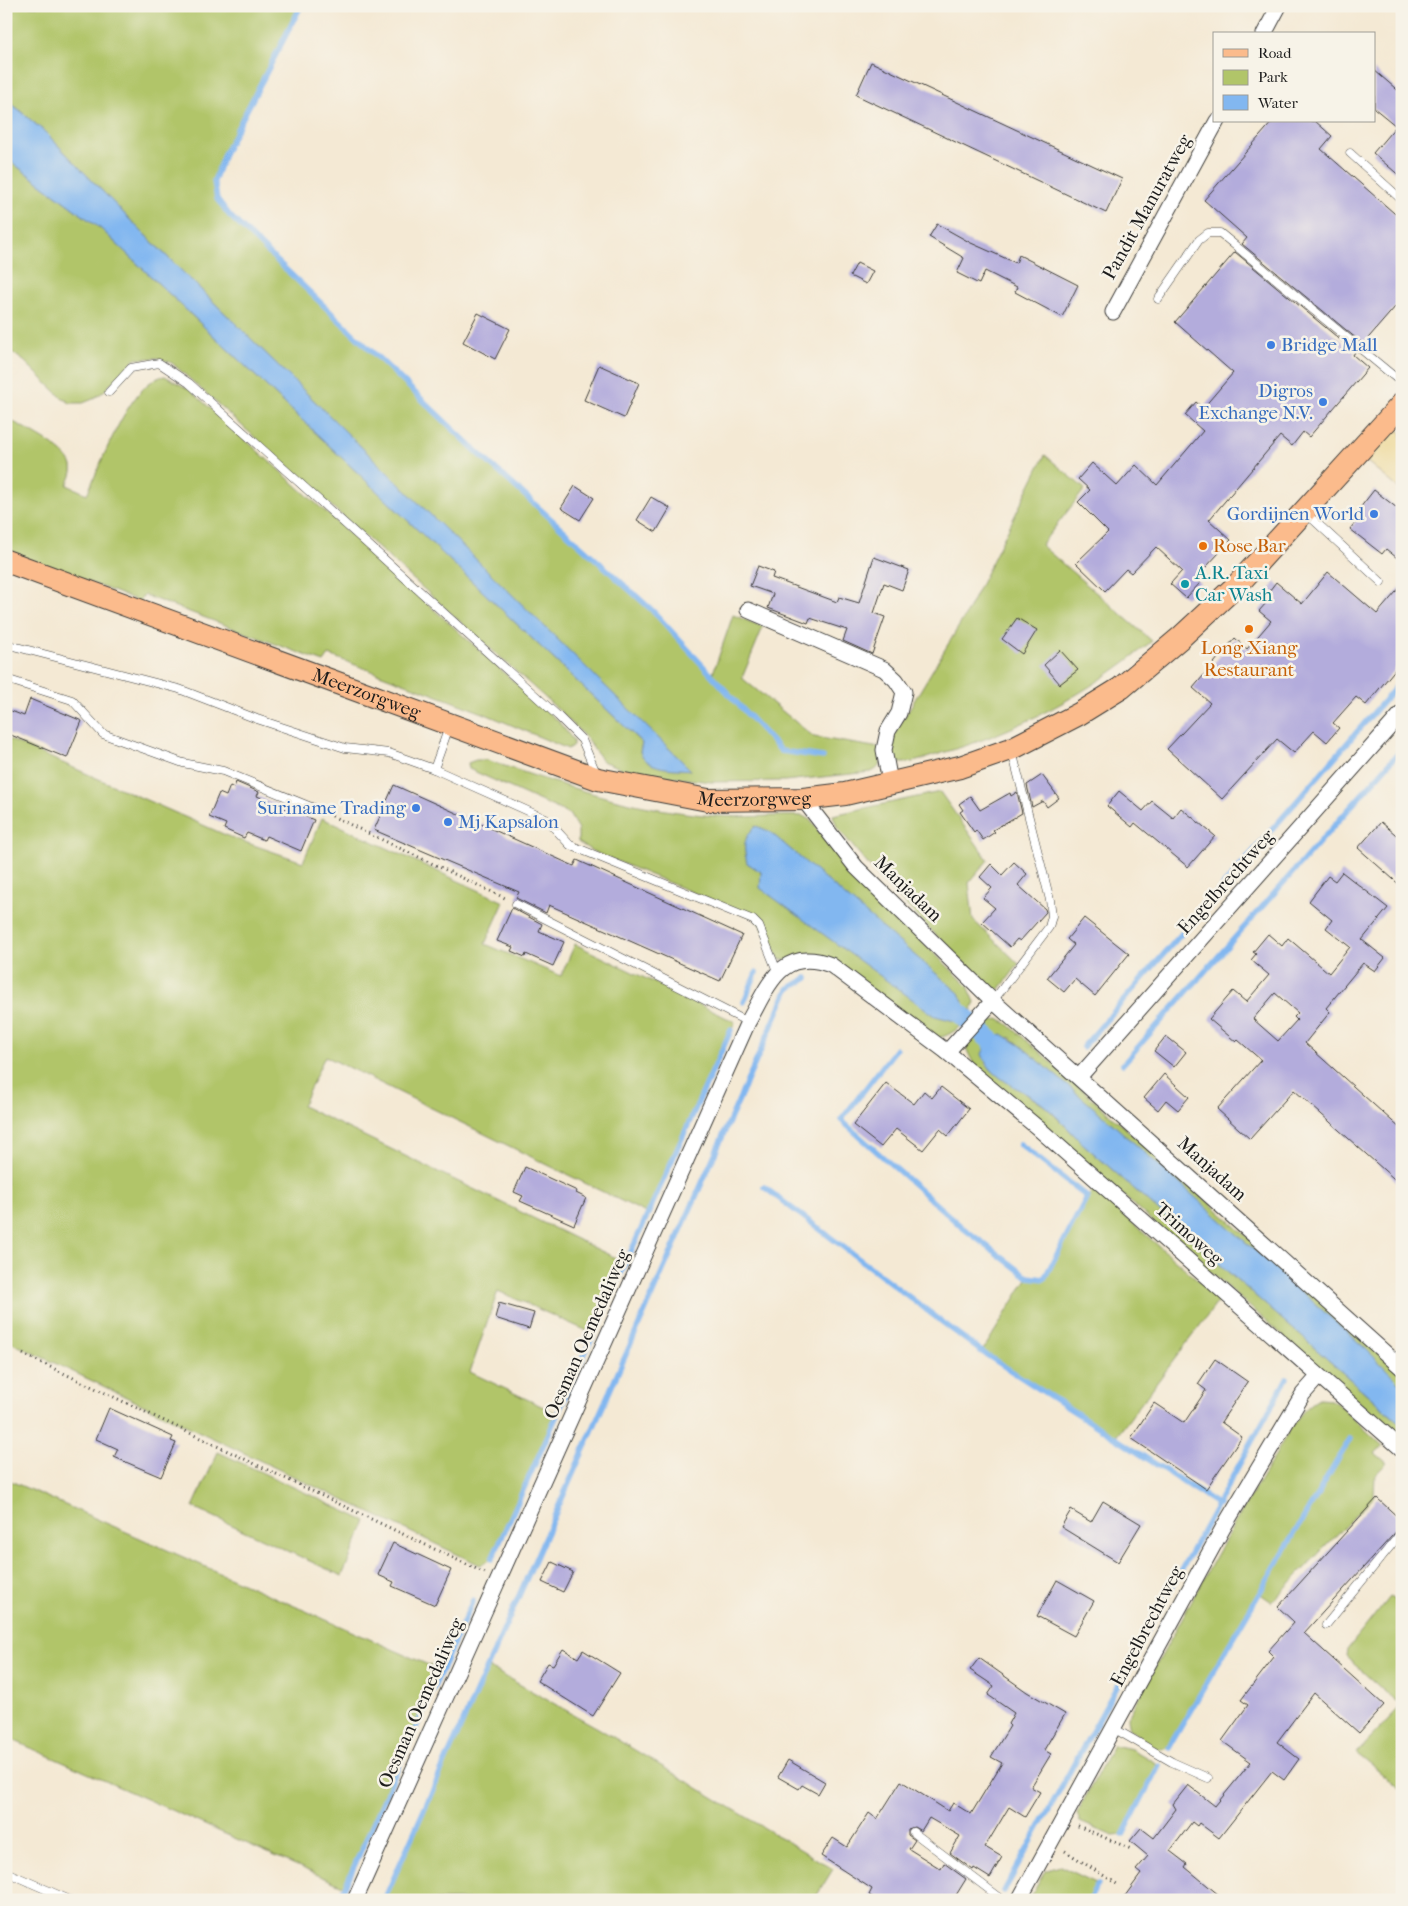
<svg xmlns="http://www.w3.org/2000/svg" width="1408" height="1906" viewBox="0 0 1408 1906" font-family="'IM FELL French Canon',serif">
<rect width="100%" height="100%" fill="#f7f3e8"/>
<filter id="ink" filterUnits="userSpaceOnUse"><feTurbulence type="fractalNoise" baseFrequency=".02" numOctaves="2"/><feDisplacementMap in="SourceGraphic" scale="10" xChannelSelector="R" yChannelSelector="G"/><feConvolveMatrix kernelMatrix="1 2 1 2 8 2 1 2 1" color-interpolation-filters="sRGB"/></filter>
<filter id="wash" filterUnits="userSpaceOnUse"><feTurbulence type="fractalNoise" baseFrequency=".0096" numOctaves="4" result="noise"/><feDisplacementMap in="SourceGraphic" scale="20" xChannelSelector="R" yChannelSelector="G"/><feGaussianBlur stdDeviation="1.12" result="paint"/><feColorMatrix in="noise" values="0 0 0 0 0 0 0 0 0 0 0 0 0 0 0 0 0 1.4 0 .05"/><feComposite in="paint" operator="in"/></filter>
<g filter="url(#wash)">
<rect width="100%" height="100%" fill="#f4e9d4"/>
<g fill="#b1c569" stroke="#667042">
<path d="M6,6H301L224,154L214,181L217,199L230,216L478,453L653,611L712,676L733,615L763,627L742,678L814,737L880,748C881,760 883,767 871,772L784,781L711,782L631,772L602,761L587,739L561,712L172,363L158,358L135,359L103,392L93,399L83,403H70L60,396L24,361L6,348V158L101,229L642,743L640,752L690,770L140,230L45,132L6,99Z"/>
<path d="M165,376L190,390L559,722L573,740V745L568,749L483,713L329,655L324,662L144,595L139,601L6,551V418C22,427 68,449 72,466C73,473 70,479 67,485L87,494C101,465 130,380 165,376Z"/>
<path d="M1045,455L1085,489L1041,545L1152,641C1090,693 1017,732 939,754C925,758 909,766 894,762L891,757L893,736L965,616Z"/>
<polygon points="6,738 230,837 303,862 322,818 504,902 485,944 561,976 575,944 735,1022 648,1214 325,1056 302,1106 626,1263 594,1334 498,1291 470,1372 558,1414 492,1559 480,1565 6,1340"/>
<path d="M476,760H487C561,785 637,811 716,816C745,818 774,815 803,816L810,820L856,878L968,986L975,1002C970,1019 954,1037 935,1038L850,972L779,959L757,919L592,851L578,842V829L569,814L469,769L468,763Z"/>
<polygon points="940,792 988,860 969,883 973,920 1019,964 999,990 987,986 880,879 837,827 833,815"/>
<path d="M998,1019L1008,1024L1402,1374V1385L1366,1349L1020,1045L1010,1037L985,1064L996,1074L1046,1107L1082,1143L1402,1425V1440L975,1066L967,1051L966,1041C976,1031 983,1022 998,1019Z"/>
<polygon points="1093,1189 1220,1299 1115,1438 982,1352 1028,1277 1044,1278"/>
<path d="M1319,1399L1332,1400L1342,1408L1383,1446L1375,1453L1387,1463L1375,1475L1374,1496L1272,1602L1259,1593L1169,1747L1157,1749L1129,1729L1127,1719C1174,1634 1219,1547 1270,1464C1283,1443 1296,1411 1319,1399Z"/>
<polygon points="218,1452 366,1521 342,1576 193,1507"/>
<polygon points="6,1479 442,1671 345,1887 6,1737"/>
<polygon points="1389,1597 1402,1603 1402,1790 1356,1753 1401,1706 1346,1657 1347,1650"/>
<polygon points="488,1667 598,1728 833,1869 814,1900 384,1900"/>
<polygon points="1113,1745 1132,1749 1159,1765 1123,1835 1113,1836 1080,1822 1077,1813"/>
<polygon points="1060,1866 1098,1884 1089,1900 1029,1900 1045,1871"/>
</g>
<polygon fill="#eeda9e" stroke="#857b5d" points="1394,426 1402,433 1402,491 1365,460"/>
<g fill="#82b7f0" stroke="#4f6a86">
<path d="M6,99L45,132L140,230L691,770C672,768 649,771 640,752L642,743L101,229L6,158Z"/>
<path d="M756,826L769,831L959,993L967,1012L958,1022L935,1016L760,888L761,872L747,863C743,846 743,838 756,826Z"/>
<path d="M1002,1034L1020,1045L1107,1119L1366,1349L1402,1385V1425L1082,1143C1070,1131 1059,1118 1046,1107C1026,1090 991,1081 982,1054C986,1045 992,1037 1002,1034Z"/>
</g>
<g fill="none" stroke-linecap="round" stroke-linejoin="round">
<g stroke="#82b7f0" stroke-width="5.5">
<polyline points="301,6 224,154 214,181 217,199 230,216 478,453 653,611 781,751 823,757"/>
<polyline points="744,1002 756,973"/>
<polyline points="1083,1047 1402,680"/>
<polyline points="896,1049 841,1120 963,1228 1028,1277 1044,1279 1087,1197 1020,1144"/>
<polyline points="1123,1064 1402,749"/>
<polyline points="764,1187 982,1352 1219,1505"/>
<polyline points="492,1559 731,1030"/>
<polyline points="1169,1747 1350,1439"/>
<polyline points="1123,1835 1159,1765"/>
<polyline points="1004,1891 1287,1378"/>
<polyline points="339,1900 473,1600"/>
<polyline points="384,1900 788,989 807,978"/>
<polyline points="1089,1900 1098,1884"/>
</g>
<polyline stroke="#82b7f0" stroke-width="20" points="944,999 1012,1059"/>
</g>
<g id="blocks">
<g fill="#b3acdc" fill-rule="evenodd">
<polygon points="871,62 1122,179 1106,213 856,95"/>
<polygon points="1374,70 1402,94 1402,178 1373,153 1396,126 1374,108"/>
<polygon points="1273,121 1315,121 1332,136 1321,149 1402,220 1402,299 1363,344 1242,244 1247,238 1204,200"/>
<polygon points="937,224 971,243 1016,263 1019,255 1078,285 1062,317 1015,292 1017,287 985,271 979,284 957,273 964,258 929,237"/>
<polygon points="1235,252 1355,352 1353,355 1368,368 1309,437 1303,432 1292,446 1280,436 1209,520 1231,540 1195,579 1200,583 1186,598 1170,584 1182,571 1156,547 1131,573 1126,569 1105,591 1076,563 1108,532 1078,502 1090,490 1078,479 1092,463 1117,486 1136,465 1157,485 1203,431 1185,415 1196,402 1203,408 1233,373 1175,322"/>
<polygon points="857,263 873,271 866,284 850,276"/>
<polygon points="478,313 510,329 495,359 463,342"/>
<polygon points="599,365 639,383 624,418 584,400"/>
<polygon points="575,486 594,498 580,520 561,508"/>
<polygon points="1374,490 1402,512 1402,562 1386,549 1382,554 1350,529 1360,516 1356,513"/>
<polygon points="651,497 670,508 656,532 637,520"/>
<polygon points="874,557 909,570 902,590 884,583 874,613 885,617 872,654 843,641 847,630 810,618 808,623 768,608 773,594 750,586 758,566 774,572 772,578 837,602 839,597 859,603"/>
<polygon points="1328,572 1377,614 1402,585 1402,661 1366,705 1356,697 1333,723 1339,728 1327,742 1314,731 1294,753 1277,739 1222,799 1167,749 1210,703 1193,688 1235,638 1247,649 1271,621 1259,611 1267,602 1263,599 1276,582 1302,604"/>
<polygon points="1017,618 1037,630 1022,654 1002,639"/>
<polygon points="1060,650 1078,670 1060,684 1044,665"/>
<polygon points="30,699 82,721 67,758 6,733 6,709 24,716"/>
<polygon points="1042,775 1059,798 1047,807 1043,801 1032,807 1027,785"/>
<polygon points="236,782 259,792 257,796 314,820 301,851 266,836 264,840 247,833 244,838 224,829 226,824 209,817 219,793 226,796 230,786 234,788"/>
<polygon points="394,785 574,866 577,860 742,935 720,981 549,905 546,913 516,898 519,892 374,830"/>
<polygon points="1119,791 1143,811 1152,801 1173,818 1181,808 1215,836 1188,867 1135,823 1132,827 1107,806"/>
<polygon points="1017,792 1022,813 993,830 995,832 983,840 976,830 974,832 960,812 963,810 959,804 970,796 980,810 1010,793 1011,796"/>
<polygon points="1381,822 1402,840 1402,887 1358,848"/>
<polygon points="1014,862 1027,874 1018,885 1045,909 1046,912 1020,941 1017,939 1010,947 982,922 995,908 983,898 992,888 980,877 991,864 1002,875"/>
<path d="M1342,872L1388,908L1362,940L1385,958L1375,971L1363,963L1326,1008L1330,1012L1305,1043L1402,1130V1186L1294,1090L1250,1139L1217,1109L1261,1060L1238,1040L1236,1042L1209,1019L1233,991L1246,1002L1269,975L1251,960L1256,954L1253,952L1268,934L1282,946L1288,938L1329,973L1350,947L1326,928L1332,920L1309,901L1328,876L1335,881ZM1275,993L1298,1013L1294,1017L1297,1020L1278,1041L1253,1019Z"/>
<polygon points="512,908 542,924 539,931 564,942 553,966 526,954 525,957 511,951 513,947 497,941"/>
<polygon points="1084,918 1129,954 1095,996 1075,979 1064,992 1047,978 1074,945 1067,939"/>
<polygon points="1166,1036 1186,1052 1174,1067 1154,1051"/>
<polygon points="1164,1074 1189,1097 1178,1110 1166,1100 1158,1110 1144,1098"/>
<polygon points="886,1083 914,1104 924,1091 932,1098 941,1087 969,1109 948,1136 940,1129 923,1150 896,1129 881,1147 853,1125"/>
<polygon points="525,1167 577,1191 576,1193 586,1198 574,1225 520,1201 523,1196 514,1192"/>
<polygon points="499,1303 534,1313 529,1329 495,1318"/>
<polygon points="1215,1359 1248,1382 1221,1422 1242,1437 1206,1489 1131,1438 1154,1403 1184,1423 1206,1390 1198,1384"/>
<polygon points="109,1408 173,1437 171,1441 176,1443 161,1477 114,1457 118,1449 96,1439"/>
<polygon points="1377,1498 1402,1521 1402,1525 1304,1633 1384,1705 1359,1733 1314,1693 1277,1742 1299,1759 1284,1780 1272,1771 1219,1838 1199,1823 1197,1826 1192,1822 1170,1851 1187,1864 1185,1867 1225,1900 1122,1900 1141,1874 1136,1870 1148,1856 1130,1841 1141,1828 1154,1838 1176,1809 1173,1804 1188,1785 1215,1806 1251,1762 1222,1741 1248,1705 1241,1700 1274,1657 1268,1651 1294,1622 1278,1607"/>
<polygon points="1103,1501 1141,1524 1118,1562 1061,1527 1071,1510 1091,1522"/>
<polygon points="393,1543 451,1570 435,1605 392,1586 394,1582 378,1575"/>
<polygon points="552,1562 573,1572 563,1592 542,1582"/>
<polygon points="1057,1580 1094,1601 1074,1636 1037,1616"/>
<polygon points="563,1649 578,1658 583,1650 620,1673 593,1716 537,1681 548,1663 553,1665"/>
<polygon points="979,1658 1027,1692 1065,1714 1044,1750 1051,1754 1031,1787 1040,1792 1025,1817 1009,1807 985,1847 1002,1857 990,1878 974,1868 973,1870 950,1853 960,1836 929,1818 921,1831 914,1827 908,1829 908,1835 915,1840 909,1849 941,1869 944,1863 966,1879 953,1900 877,1900 869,1895 872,1889 821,1856 833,1838 847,1847 869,1813 877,1819 901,1781 948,1811 953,1803 971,1814 1002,1763 991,1757 1010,1726 1008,1724 1014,1713 988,1695 994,1686 970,1670"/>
<polygon points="788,1760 825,1782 818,1794 802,1785 799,1789 778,1777"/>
</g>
</g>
</g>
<g filter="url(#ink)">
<use href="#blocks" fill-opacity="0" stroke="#3c3b38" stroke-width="1"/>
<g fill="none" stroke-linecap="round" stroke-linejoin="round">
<defs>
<g id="lane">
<polyline points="1350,153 1402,200"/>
<polyline points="1158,299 1199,240 1208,233 1220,233 1402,383"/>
<polyline points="109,392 131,368 159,363 189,383 558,716 582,740 597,775"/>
<polyline points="1305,512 1381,582"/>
<polyline points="6,635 9,645 179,689 257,719 345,748 389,753 434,769 449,727"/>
<polyline points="6,679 72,700 103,734 183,763 223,771 321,811"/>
<polyline points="434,769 546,819 570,845 753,920 759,926 777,971"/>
<polyline points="516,904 748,1022"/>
<polyline points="993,1001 1049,927 1052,916 1050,900 1012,751"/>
<polyline points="1326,1625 1402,1532"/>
<polyline points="1115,1729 1172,1762 1208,1778"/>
<polyline points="913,1832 1003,1900"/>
<polyline points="6,1872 70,1900"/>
</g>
<g id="street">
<polyline points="1264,34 1279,6"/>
<polyline points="1113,312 1217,121"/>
<polyline points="748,610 884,669 896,680 904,692 899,713 888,731 884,750 890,782"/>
<polyline points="803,799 856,867 993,1001 1402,1368"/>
<polyline points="947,1052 993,1001"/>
<polyline points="1079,1077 1402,713"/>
<path d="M355,1900L748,1022C769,985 781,946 831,965L947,1052L1038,1128L1402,1449"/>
<polyline points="1019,1900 1223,1528 1303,1394 1318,1377"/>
</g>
<g id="primary">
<path id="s1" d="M6,561L598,779L708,800L803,799L845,794L960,767L1011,749L1079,714L1121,688L1180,638L1238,584L1402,404"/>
</g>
</defs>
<use href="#lane" stroke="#3c3b38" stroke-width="9"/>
<use href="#street" stroke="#3c3b38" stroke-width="17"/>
<use href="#primary" stroke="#3c3b38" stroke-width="24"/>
<g stroke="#3c3b38" stroke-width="3" stroke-dasharray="1 4" stroke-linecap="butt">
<polyline points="332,816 507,899"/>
<polyline points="23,1354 485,1573"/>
<polyline points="1078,1826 1131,1849"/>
<polyline points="1065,1851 1117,1884"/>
</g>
<use href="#lane" stroke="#fff" stroke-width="8"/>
<use href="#street" stroke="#fff" stroke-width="15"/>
<use href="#primary" stroke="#fbbb8c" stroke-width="22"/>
</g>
</g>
<g fill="#3f7fe0" stroke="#f7f3e8" stroke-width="2">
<circle cx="1271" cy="345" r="5"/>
<circle cx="1323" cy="402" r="5"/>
<circle cx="1374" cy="514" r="5"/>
<circle cx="416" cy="808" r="5"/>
<circle cx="448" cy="822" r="5"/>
</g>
<g fill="#e8710a" stroke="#f7f3e8" stroke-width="2">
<circle cx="1203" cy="546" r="5"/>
<circle cx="1249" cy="629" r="5"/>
</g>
<circle fill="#0f9aa8" stroke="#f7f3e8" stroke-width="2" cx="1185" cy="584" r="5"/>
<g text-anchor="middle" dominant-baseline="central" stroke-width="5" stroke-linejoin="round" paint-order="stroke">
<g font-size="19" fill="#1c1c1c" stroke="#f7f3e8">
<text transform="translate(1147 207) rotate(-61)">Pandit Manuratweg</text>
<text stroke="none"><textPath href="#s1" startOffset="384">Meerzorgweg</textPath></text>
<text stroke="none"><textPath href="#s1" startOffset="789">Meerzorgweg</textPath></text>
<text transform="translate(1226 882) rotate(-48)">Engelbrechtweg</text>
<text transform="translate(908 889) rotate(44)">Manjadam</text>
<text transform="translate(1212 1169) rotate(42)">Manjadam</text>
<text transform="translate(1189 1234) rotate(42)">Trimoweg</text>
<text transform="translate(587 1334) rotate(-66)">Oesman Oemedaliweg</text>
<text transform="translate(1147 1626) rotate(-62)">Engelbrechtweg</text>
<text transform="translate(421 1703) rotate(-66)">Oesman Oemedaliweg</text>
</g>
<g font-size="19" fill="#366cbe" stroke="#f7f3e8" text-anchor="end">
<text x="1281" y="345" text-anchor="start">Bridge Mall</text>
<text x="1313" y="391">Digros<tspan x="1313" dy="22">Exchange N.V.</tspan></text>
<text x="1364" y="514">Gordijnen World</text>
<text x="406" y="808">Suriname Trading</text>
<text x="458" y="822" text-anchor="start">Mj Kapsalon</text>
</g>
<g font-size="19" fill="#c56008" stroke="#f7f3e8" text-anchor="start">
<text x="1213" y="546">Rose Bar</text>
<text x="1249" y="648" text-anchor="middle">Long Xiang<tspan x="1249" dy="22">Restaurant</tspan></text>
</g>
<g font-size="19" fill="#0d838f" stroke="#f7f3e8" text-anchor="start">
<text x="1195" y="573">A.R. Taxi<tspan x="1195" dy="22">Car Wash</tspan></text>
</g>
</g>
<rect width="1408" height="1906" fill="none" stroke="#f7f3e8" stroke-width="25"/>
<rect x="1213" y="32" width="162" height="90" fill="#f7f3e8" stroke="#9f9d96"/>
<rect x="1223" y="49" width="25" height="8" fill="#fbbb8c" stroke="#9f9d96"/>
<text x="1258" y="58" font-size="15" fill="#1c1c1c">Road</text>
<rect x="1223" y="70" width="25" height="15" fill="#b1c569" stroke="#9f9d96"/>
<text x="1258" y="82" font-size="15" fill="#1c1c1c">Park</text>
<rect x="1223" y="95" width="25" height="15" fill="#82b7f0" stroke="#9f9d96"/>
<text x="1258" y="108" font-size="15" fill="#1c1c1c">Water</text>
</svg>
